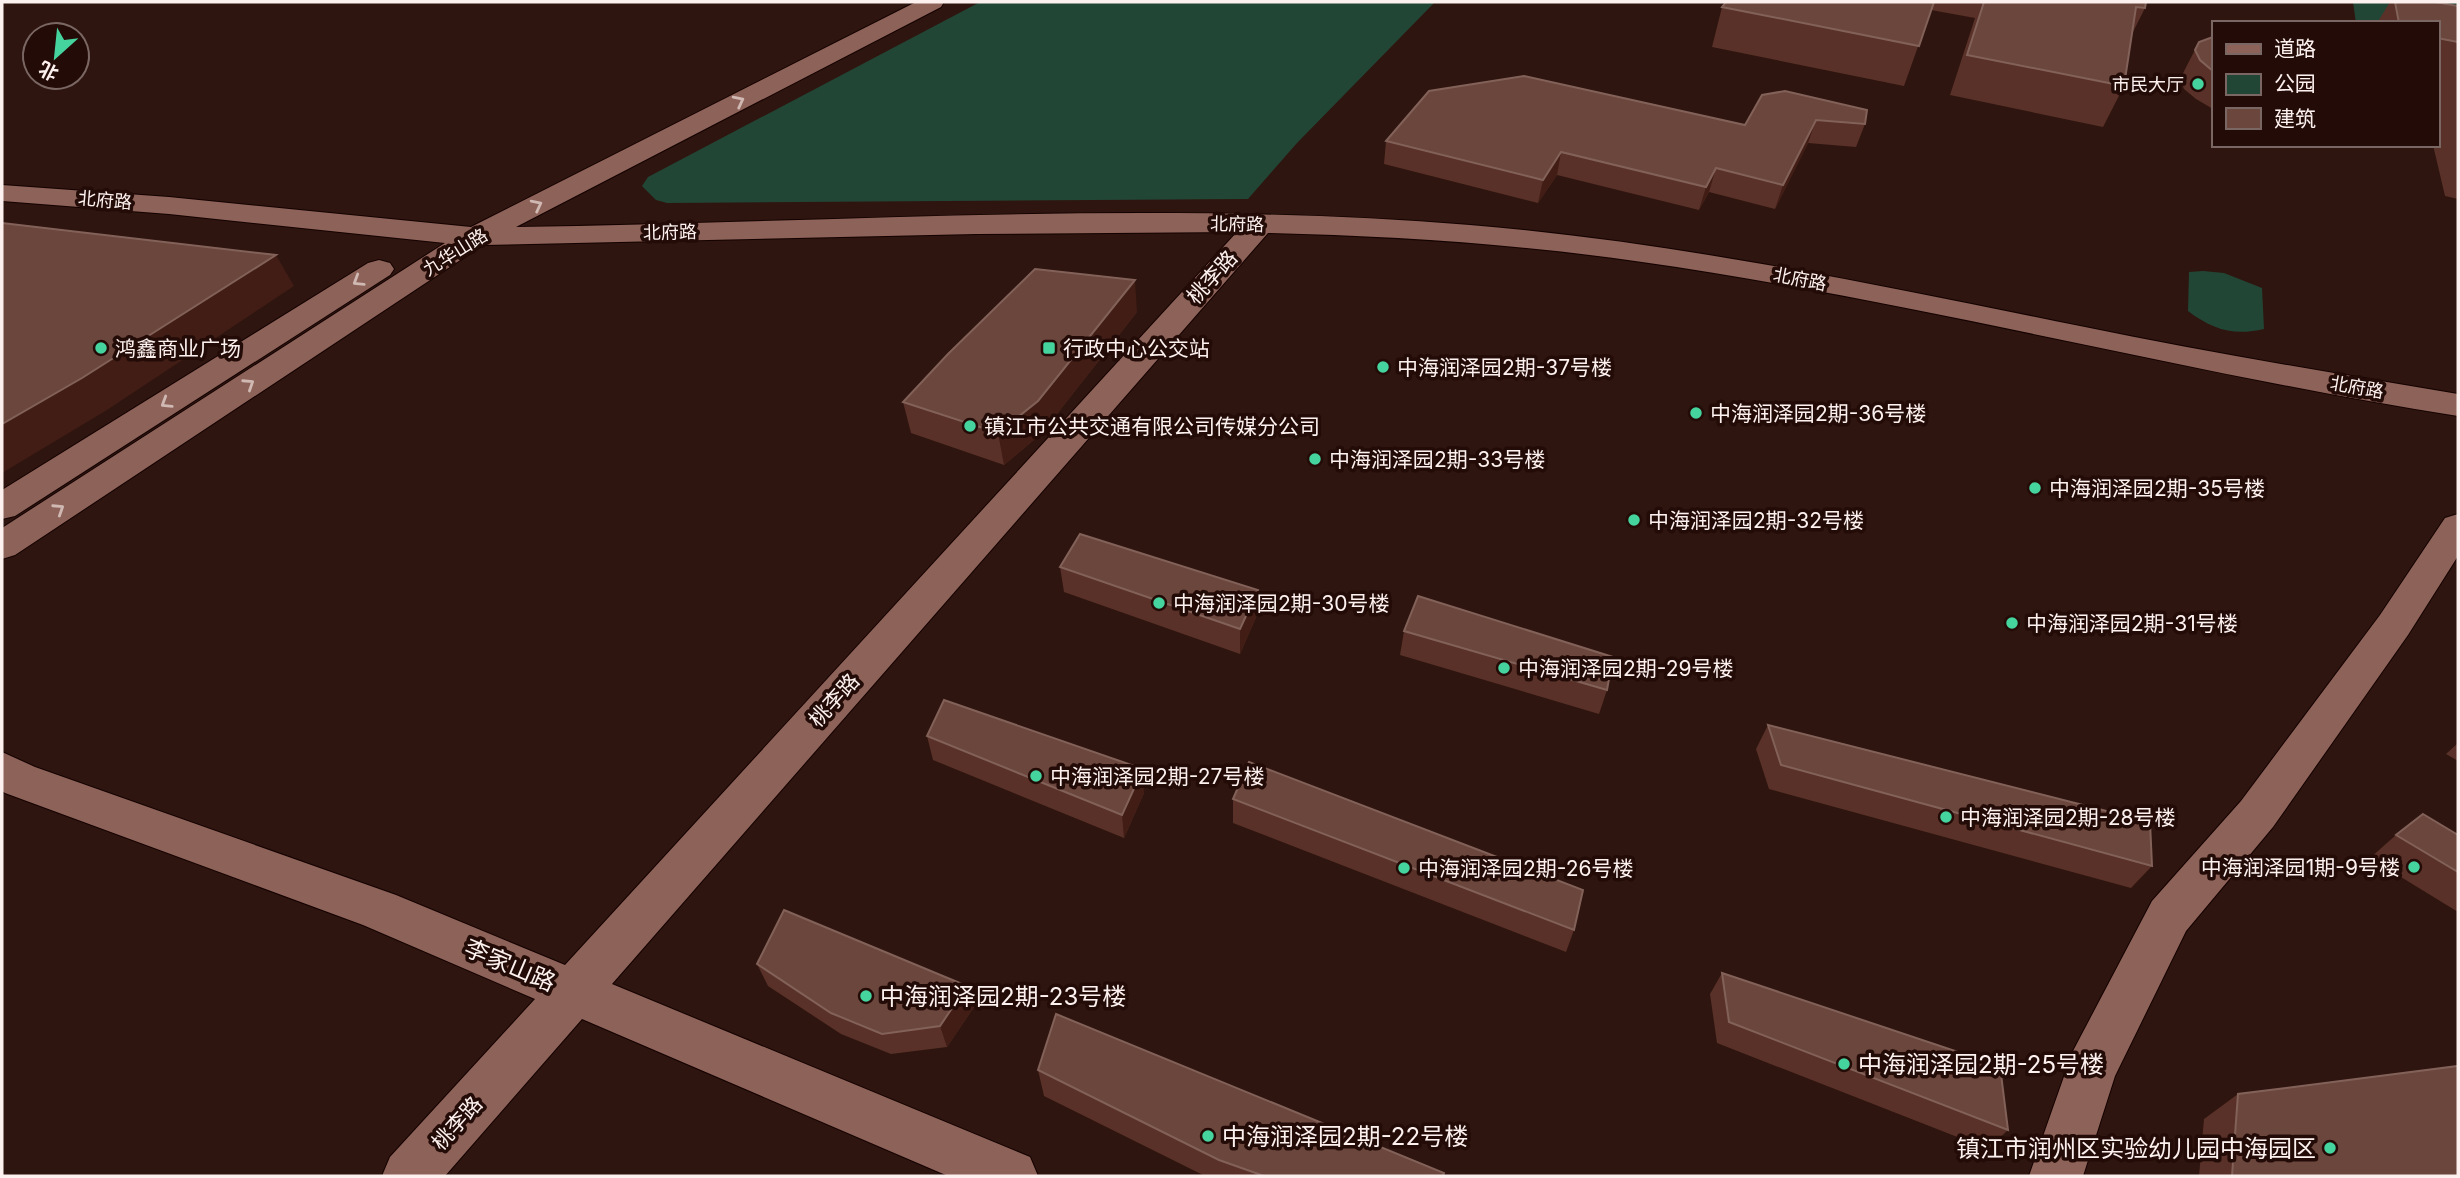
<svg xmlns="http://www.w3.org/2000/svg" width="2460" height="1178" viewBox="0 0 2460 1178" font-family="Inter,'Noto Sans SC',sans-serif">
<rect width="100%" height="100%" fill="#2e150f"/>
<g fill="#224636">
<polygon points="980,2 1435,2 1297,143 1248,199 667,203 656,200 642,186 648,177"/>
<polygon points="2353,2 2458,2 2458,42 2437,23 2356,23"/>
<path d="M2203,271L2224,273L2262,288L2264,329C2234,336 2213,330 2188,311L2189,272Z"/>
</g>
<g fill="none" stroke-linecap="round" stroke-linejoin="round">
<defs>
<g id="secondary">
<path d="M916,2H944L941,7L516,227C833,223 1153,199 1470,225C1676,242 1878,285 2080,326C2206,352 2332,373 2458,394V416C2185,373 1916,301 1642,262C1518,244 1393,236 1268,233L612,984L1030,1157L1038,1176H948L582,1019L445,1176H382L390,1157L535,999L363,925L5,793L2,791V752L35,767L396,895L565,965L1237,232L976,234L483,245L15,555L2,559V528L445,243L169,214L2,201V185L169,197L471,227Z"/>
<polygon points="379,260 390,263 394,269 390,275 15,516 2,519 2,490 368,263"/>
<polygon points="2458,514 2458,556 2408,635 2273,827 2186,931 2115,1076 2083,1176 2029,1176 2073,1051 2152,901 2241,801 2380,615 2445,518"/>
</g>
</defs>
<use href="#secondary" stroke="#140200" stroke-width="2"/>
<use href="#secondary" fill="#8d6258" fill-rule="evenodd"/>
</g>
<g fill="#593128">
<polygon points="1726,2 2146,2 2145,8 2131,36 2124,86 2103,127 1950,95 1975,18 1931,10 1904,86 1712,47 1722,7"/>
<polygon points="2390,2 2435,2 2458,6 2458,199 2445,196 2433,145 2437,145 2437,23 2377,23"/>
<polygon points="2213,37 2213,109 2196,99 2184,89 2180,79 2199,42"/>
<polygon points="1762,95 1865,124 1856,147 1808,143 1775,209 1709,192 1699,210 1557,175 1538,203 1384,164 1386,141 1745,125"/>
<polygon points="1137,312 1042,433 1004,465 911,433 903,402"/>
<polygon points="1060,567 1257,615 1240,654 1064,592"/>
<polygon points="1404,631 1607,690 1599,714 1400,655"/>
<polygon points="1768,725 2152,866 2131,888 1769,789 1756,749"/>
<polygon points="927,736 1144,793 1124,838 933,760"/>
<polygon points="2458,743 2458,761 2446,754"/>
<polygon points="1233,799 1574,930 1566,952 1233,823"/>
<polygon points="2396,835 2458,835 2458,912 2370,858"/>
<polygon points="757,964 974,1007 947,1047 891,1054 841,1034 768,986"/>
<polygon points="1722,973 2008,1130 1988,1149 1717,1043 1710,994"/>
<polygon points="1038,1070 1443,1176 1205,1176 1044,1096"/>
<polygon points="2238,1094 2458,1176 2199,1176 2204,1119"/>
</g>
<g fill="#411d15">
<polygon points="1816,120 1808,143 1775,209 1783,185"/>
<polygon points="1561,152 1557,175 1538,203 1543,180"/>
<polygon points="1716,168 1709,192 1699,210 1706,187"/>
<polygon points="276,255 294,286 107,410 2,473 2,424"/>
<polygon points="1135,280 1137,312 1042,433 1004,465 998,433"/>
<polygon points="1258,590 1257,615 1240,654 1240,629"/>
<polygon points="1143,769 1144,793 1124,838 1122,815"/>
<polygon points="967,986 974,1007 947,1047 940,1026"/>
</g>
<g fill="#6b463d" stroke="#826159" stroke-width="2">
<polygon points="1726,2 1934,2 1919,46 1722,7"/>
<polygon points="1984,2 2146,2 2145,8 2136,7 2124,86 1967,55"/>
<polygon points="2395,2 2435,2 2458,6 2458,42 2437,38 2437,23 2399,23"/>
<polygon points="2213,37 2213,71 2200,60 2195,50 2199,42"/>
<polygon points="1524,76 1745,125 1762,95 1785,91 1867,110 1865,124 1816,120 1783,185 1716,168 1706,187 1561,152 1543,180 1386,141 1429,91"/>
<polygon points="2,223 276,255 82,378 2,424"/>
<polygon points="1035,269 1135,280 1038,401 998,433 903,402 948,354"/>
<polygon points="1080,534 1258,590 1240,629 1060,567"/>
<polygon points="1418,596 1613,657 1607,690 1404,631"/>
<polygon points="944,700 1143,769 1122,815 927,736"/>
<polygon points="1768,725 2150,822 2152,866 1781,765"/>
<polygon points="1249,762 1583,890 1574,930 1233,799"/>
<polygon points="2423,814 2458,835 2458,872 2396,835"/>
<polygon points="784,910 967,986 940,1026 882,1034 831,1013 757,964"/>
<polygon points="1722,973 2000,1066 2008,1130 1729,1022"/>
<polygon points="1056,1014 1444,1173 1443,1176 1264,1176 1219,1160 1038,1070"/>
<polygon points="2458,1066 2458,1176 2232,1176 2238,1094"/>
</g>
<defs><path id="oneway-chevron" d="M-2-3.5L2.5 0L-2 3.5" fill="none" stroke-width="1.6" stroke-linecap="round" stroke-linejoin="round" transform="scale(1.75)"/></defs>
<g stroke="#d0b8b3">
<use href="#oneway-chevron" transform="translate(739 101) rotate(-27)"/>
<use href="#oneway-chevron" transform="translate(537 205) rotate(-27)"/>
<use href="#oneway-chevron" transform="translate(358 281) rotate(148)"/>
<use href="#oneway-chevron" transform="translate(249 384) rotate(-33)"/>
<use href="#oneway-chevron" transform="translate(166 403) rotate(148)"/>
<use href="#oneway-chevron" transform="translate(59 509) rotate(-33)"/>
</g>
<g fill="#46d49e" stroke="#230b07" stroke-width="2.5">
<circle cx="2198" cy="84" r="7"/>
<circle cx="101" cy="348" r="7"/>
<rect x="1042" y="341" width="14" height="14" rx="3.5"/>
<circle cx="1383" cy="367" r="7"/>
<circle cx="1696" cy="413" r="7"/>
<circle cx="970" cy="426" r="7"/>
<circle cx="1315" cy="459" r="7"/>
<circle cx="2035" cy="488" r="7"/>
<circle cx="1634" cy="520" r="7"/>
<circle cx="1159" cy="603" r="7"/>
<circle cx="2012" cy="623" r="7"/>
<circle cx="1504" cy="668" r="7"/>
<circle cx="1036" cy="776" r="7"/>
<circle cx="1946" cy="817" r="7"/>
<circle cx="2414" cy="867" r="7"/>
<circle cx="1404" cy="868" r="7"/>
<circle cx="866" cy="996" r="7"/>
<circle cx="1844" cy="1064" r="7"/>
<circle cx="1208" cy="1136" r="7"/>
<circle cx="2330" cy="1148" r="7"/>
</g>
<g text-anchor="middle" dominant-baseline="central" stroke-width="7" stroke-linejoin="round" paint-order="stroke">
<g font-size="18" fill="#fcf1ef" stroke="#230b07" text-anchor="end">
<text x="2184" y="84">市民大厅</text>
</g>
<g font-size="18" fill="#fcf1ef" stroke="#230b07">
<text transform="translate(105 200) rotate(5)">北府路</text>
<text transform="translate(1237 224) rotate(1)">北府路</text>
<text transform="translate(670 232) rotate(-1)">北府路</text>
<text transform="translate(455 252) rotate(-32)">九华山路</text>
<text transform="translate(1800 279) rotate(11)">北府路</text>
<text transform="translate(2357 387) rotate(10)">北府路</text>
</g>
<g font-size="21" fill="#fcf1ef" stroke="#230b07">
<text transform="translate(1212 277) rotate(-48)">桃李路</text>
<text transform="translate(834 700) rotate(-48)">桃李路</text>
<text transform="translate(457 1123) rotate(-48)">桃李路</text>
</g>
<g font-size="21" fill="#fcf1ef" stroke="#230b07" text-anchor="start">
<text x="115" y="348">鸿鑫商业广场</text>
<text x="1063" y="348">行政中心公交站</text>
<text x="1397" y="367">中海润泽园2期-37号楼</text>
<text x="1710" y="413">中海润泽园2期-36号楼</text>
<text x="984" y="426">镇江市公共交通有限公司传媒分公司</text>
<text x="1329" y="459">中海润泽园2期-33号楼</text>
<text x="2049" y="488">中海润泽园2期-35号楼</text>
<text x="1648" y="520">中海润泽园2期-32号楼</text>
<text x="1173" y="603">中海润泽园2期-30号楼</text>
<text x="2026" y="623">中海润泽园2期-31号楼</text>
<text x="1518" y="668">中海润泽园2期-29号楼</text>
<text x="1050" y="776">中海润泽园2期-27号楼</text>
<text x="1960" y="817">中海润泽园2期-28号楼</text>
<text x="2400" y="867" text-anchor="end">中海润泽园1期-9号楼</text>
<text x="1418" y="868">中海润泽园2期-26号楼</text>
</g>
<g font-size="24" fill="#fcf1ef" stroke="#230b07">
<text transform="translate(510 965) rotate(23)">李家山路</text>
</g>
<g font-size="24" fill="#fcf1ef" stroke="#230b07" text-anchor="start">
<text x="880" y="996">中海润泽园2期-23号楼</text>
<text x="1858" y="1064">中海润泽园2期-25号楼</text>
<text x="1222" y="1136">中海润泽园2期-22号楼</text>
<text x="2316" y="1148" text-anchor="end">镇江市润州区实验幼儿园中海园区</text>
</g>
</g>
<rect width="2460" height="1178" fill="none" stroke="#fcf1ef" stroke-width="7"/>
<rect x="2212" y="21" width="228" height="126" fill="#230b07" stroke="#7a6764" stroke-width="2"/>
<rect x="2226" y="44" width="35" height="10" fill="#8d6258" stroke="#7a6764" stroke-width="2"/>
<text x="2274" y="56" font-size="21" fill="#fcf1ef">道路</text>
<rect x="2226" y="74" width="35" height="21" fill="#224636" stroke="#7a6764" stroke-width="2"/>
<text x="2274" y="91" font-size="21" fill="#fcf1ef">公园</text>
<rect x="2226" y="108" width="35" height="21" fill="#6b463d" stroke="#7a6764" stroke-width="2"/>
<text x="2274" y="126" font-size="21" fill="#fcf1ef">建筑</text>
<g transform="translate(56 56) rotate(207)"><circle r="33" fill="#230b07" stroke="#7a6764" stroke-width="2"/>
<path d="M0-5L12 26L0 18L-12 26Z" fill="#46d49e"/>
<text y="-10" font-size="19" font-weight="bold" text-anchor="middle" fill="#fcf1ef">北</text>
</g>
</svg>
